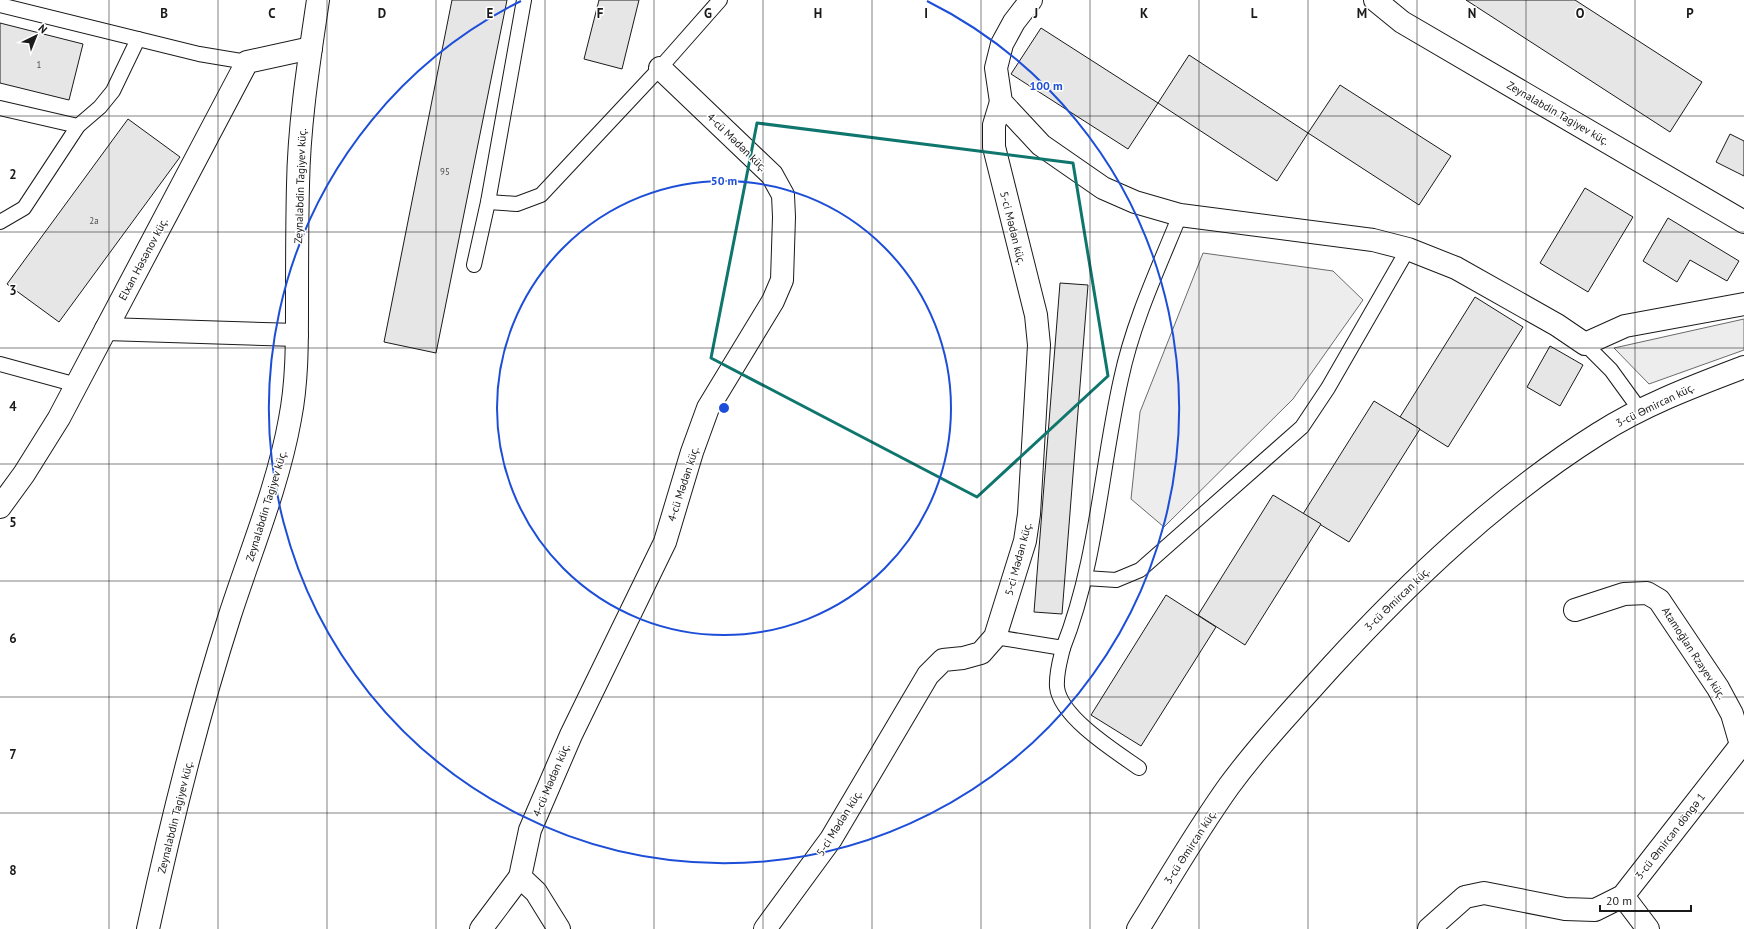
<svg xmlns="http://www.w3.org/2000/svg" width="1744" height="929" viewBox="0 0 1744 929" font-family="'PT Sans',sans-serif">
<rect width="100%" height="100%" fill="#fff"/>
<g fill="#ededed" stroke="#6a6a6a">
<polygon points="1203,253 1333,271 1363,300 1293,399 1164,527 1131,499 1140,412"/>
<polygon points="1744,319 1744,350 1649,384 1614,348"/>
</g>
<g fill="#e6e6e6" stroke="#1a1a1a">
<polygon points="452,0 507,0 436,353 384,342"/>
<polygon points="599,0 639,0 622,69 584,59"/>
<polygon points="1466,0 1575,0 1702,82 1670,132"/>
<polygon points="0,23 83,44 69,100 0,83"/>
<polygon points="1041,28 1158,103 1128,149 1011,74"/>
<polygon points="1189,55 1308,133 1277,181 1158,103"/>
<polygon points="1340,85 1451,156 1419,205 1308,133"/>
<polygon points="128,119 180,157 59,322 7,284"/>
<polygon points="1730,134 1744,141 1744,176 1716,162"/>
<polygon points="1585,188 1633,217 1588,292 1540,263"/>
<polygon points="1668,218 1739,261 1727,281 1690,260 1677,282 1643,261"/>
<polygon points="1060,283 1088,285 1062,614 1034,612"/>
<polygon points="1475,297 1523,327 1448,447 1400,417"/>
<polygon points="1550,346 1583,365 1560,406 1527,387"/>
<polygon points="1374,401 1420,429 1349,542 1303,514"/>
<polygon points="1273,495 1321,524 1245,645 1198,615"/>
<polygon points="1166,595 1216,627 1141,746 1091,715"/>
</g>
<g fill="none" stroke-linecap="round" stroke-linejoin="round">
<defs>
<g id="service">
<polyline points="0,5 199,54 247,62"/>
<polyline points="0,108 78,126"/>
<polyline points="488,202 517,204 541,195 660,68 720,0"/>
<polyline points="0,222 24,208 78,126 100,107 113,91 138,39"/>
<polyline points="474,265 488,202 524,0"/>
<polyline points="1585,344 1611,370 1640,410"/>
<polyline points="0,364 77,385"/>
<polyline points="1085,578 1116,580 1140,570 1302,427 1328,388 1408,249"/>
<path d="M995,637L1063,648C1097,562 1101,468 1121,379C1133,322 1158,269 1180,215"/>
<path d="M1063,648C1060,661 1056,673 1057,687C1060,717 1116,752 1139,768"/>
</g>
<g id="minor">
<polyline points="1031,0 1014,22 1002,44 996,68 1001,102 1041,145 1103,188 1135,202 1180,215 1373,240 1408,249 1456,268 1557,325 1585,344 1625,326 1744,304"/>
<polyline points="106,329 297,335"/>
<polyline points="0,507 24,474 59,418 247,62 311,48"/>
<polyline points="1575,610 1624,594 1647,593 1659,600 1718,688 1732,714 1741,745"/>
<polyline points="1623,896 1648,929"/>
<path d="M148,929C171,823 197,718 230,615C251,550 278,486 290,419C297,383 297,346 297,309C297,268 297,226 298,185C299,123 309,61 318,0"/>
<polyline points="481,929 520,877"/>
<polyline points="559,929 536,892 520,877 530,830 571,735 665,542 692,452 708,408 773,301 782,280 784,217 783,195 772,175 660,68"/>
<polyline points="765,929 831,839 928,675 943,660 963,658 981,653 995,637 1025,541 1029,514 1039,345 1036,315 994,147 994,125 1001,102"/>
<polyline points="1429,929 1465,897 1484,893 1565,909 1595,910 1623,896 1741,745 1744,746"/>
</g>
<polyline id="tertiary" points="1375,0 1402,22 1744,222"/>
<path id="secondary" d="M1138,929C1168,881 1196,832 1229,786C1260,744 1296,706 1331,667C1411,580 1498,497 1598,434C1643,405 1694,386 1744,367"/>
</defs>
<use href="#service" stroke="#1a1a1a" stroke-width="16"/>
<use href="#minor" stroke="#1a1a1a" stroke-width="24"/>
<use href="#tertiary" stroke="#1a1a1a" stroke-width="24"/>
<use href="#secondary" stroke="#1a1a1a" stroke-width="24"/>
<use href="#service" stroke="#fff" stroke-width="14"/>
<use href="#minor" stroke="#fff" stroke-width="22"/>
<use href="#tertiary" stroke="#fff" stroke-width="22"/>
<use href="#secondary" stroke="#fff" stroke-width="22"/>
</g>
<path fill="none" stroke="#0f766e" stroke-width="3" stroke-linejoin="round" d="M757,123L1073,163L1108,376L977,497L711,358Z"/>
<path fill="none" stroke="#1a1a1a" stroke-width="1" stroke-opacity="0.55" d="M109,0V929M218,0V929M327,0V929M436,0V929M545,0V929M654,0V929M763,0V929M872,0V929M981,0V929M1090,0V929M1199,0V929M1308,0V929M1417,0V929M1526,0V929M1635,0V929M0,116H1744M0,232H1744M0,348H1744M0,464H1744M0,581H1744M0,697H1744M0,813H1744"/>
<g fill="none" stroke="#1d4ed8" stroke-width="2">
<circle cx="724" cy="408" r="227"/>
<path d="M927 1A455 455 0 1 1 521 1"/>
</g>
<g text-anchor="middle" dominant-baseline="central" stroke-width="3" stroke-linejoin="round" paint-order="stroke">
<g font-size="9" fill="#4d4d4d">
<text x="39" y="64">1</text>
<text x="445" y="171">95</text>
<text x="94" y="220">2a</text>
</g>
<g font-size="11" fill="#1a1a1a" stroke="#fff">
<text transform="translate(1558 113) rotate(30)">Zeynalabdin Tagiyev küç.</text>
<text transform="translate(737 142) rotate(44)">4-cü Mədən küç.</text>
<text transform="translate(300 186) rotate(-88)">Zeynalabdin Tagiyev küç.</text>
<text transform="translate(1013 228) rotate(76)">5-ci Mədən küç.</text>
<text transform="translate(143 259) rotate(-62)">Elxan Həsənov küç.</text>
<text transform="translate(1655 405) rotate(-26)">3-cü Əmircan küç.</text>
<text transform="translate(683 484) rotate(-72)">4-cü Mədən küç.</text>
<text transform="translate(266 506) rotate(-73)">Zeynalabdin Tagiyev küç.</text>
<text transform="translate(1018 559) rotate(-75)">5-ci Mədən küç.</text>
<text transform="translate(1397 599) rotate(-44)">3-cü Əmircan küç.</text>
<text transform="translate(1694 653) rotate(57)">Atamoğlan Rzayev küç.</text>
<text transform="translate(551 780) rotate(-67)">4-cü Mədən küç.</text>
<text transform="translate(175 817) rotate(-76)">Zeynalabdin Tagiyev küç.</text>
<text transform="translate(839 823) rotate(-58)">5-ci Mədən küç.</text>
<text transform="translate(1670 836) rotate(-52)">3-cü Əmircan döngə 1</text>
<text transform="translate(1190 847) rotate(-57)">3-cü Əmircan küç.</text>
</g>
</g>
<g font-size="13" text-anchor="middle" font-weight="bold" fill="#1a1a1a" stroke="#fff" stroke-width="3" stroke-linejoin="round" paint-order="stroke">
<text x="164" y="18">B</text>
<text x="272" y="18">C</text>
<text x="382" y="18">D</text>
<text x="490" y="18">E</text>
<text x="600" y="18">F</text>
<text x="708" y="18">G</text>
<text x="818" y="18">H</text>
<text x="926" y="18">I</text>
<text x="1036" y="18">J</text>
<text x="1144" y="18">K</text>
<text x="1254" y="18">L</text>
<text x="1362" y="18">M</text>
<text x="1472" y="18">N</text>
<text x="1580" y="18">O</text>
<text x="1690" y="18">P</text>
<text x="13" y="179">2</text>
<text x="13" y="295">3</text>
<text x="13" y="411">4</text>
<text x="13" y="527">5</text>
<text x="13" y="643">6</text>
<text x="13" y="759">7</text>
<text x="13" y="875">8</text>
</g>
<circle cx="724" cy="408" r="6" fill="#1d4ed8" stroke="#fff" stroke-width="2"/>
<g font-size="12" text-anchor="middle" font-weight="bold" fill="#1d4ed8" stroke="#fff" stroke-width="3" stroke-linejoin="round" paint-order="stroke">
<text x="1046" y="90">100 m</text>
<text x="724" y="185">50 m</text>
</g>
<g transform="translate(36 36) rotate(43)" stroke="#ffffff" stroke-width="3" paint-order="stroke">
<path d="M0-3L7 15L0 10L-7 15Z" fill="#1a1a1a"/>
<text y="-6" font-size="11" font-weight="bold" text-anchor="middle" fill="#1a1a1a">N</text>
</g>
<path d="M1600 905v6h91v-6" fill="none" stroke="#1a1a1a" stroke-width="2"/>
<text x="1606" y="905" font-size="12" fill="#1a1a1a" stroke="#ffffff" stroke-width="3" paint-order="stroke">20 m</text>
</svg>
